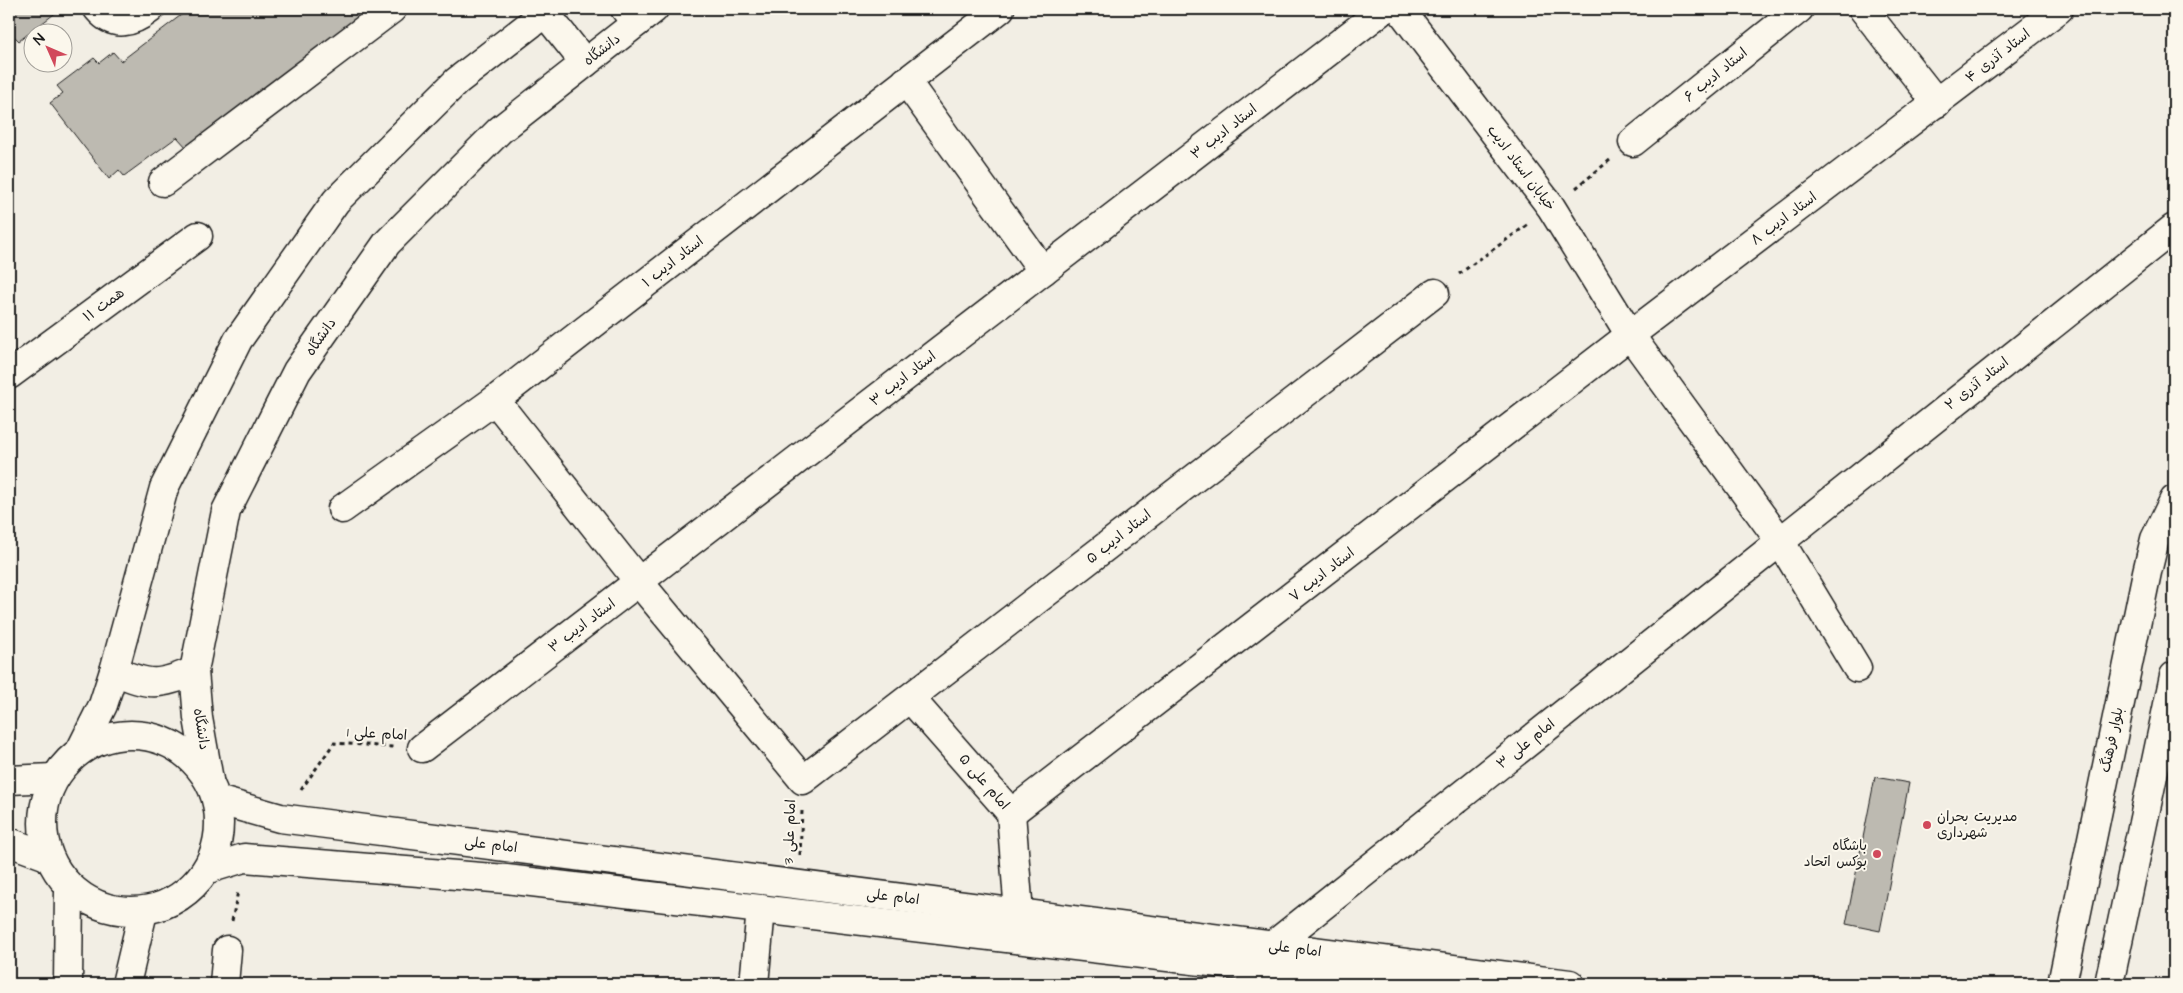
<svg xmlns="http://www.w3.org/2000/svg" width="2183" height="993" viewBox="0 0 2183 993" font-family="'Architects Daughter','Playpen Sans Arabic',sans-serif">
<rect width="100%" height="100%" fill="#f2eee4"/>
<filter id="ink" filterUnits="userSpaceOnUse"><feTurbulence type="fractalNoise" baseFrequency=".02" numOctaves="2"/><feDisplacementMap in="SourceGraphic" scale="10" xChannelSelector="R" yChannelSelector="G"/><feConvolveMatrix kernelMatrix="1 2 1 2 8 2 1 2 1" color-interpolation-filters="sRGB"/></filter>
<g filter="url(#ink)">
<g fill="#bdbab1" stroke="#1c1c1c">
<polygon points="9,9 56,9 58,11 19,41 13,35 9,39"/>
<polygon points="189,9 374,9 187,148 177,137 124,176 119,170 109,179 50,103 63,93 57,86 94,58 99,63 113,52 121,61"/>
<polygon points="1875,777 1909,783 1880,931 1846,924"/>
</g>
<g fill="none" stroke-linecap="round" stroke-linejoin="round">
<defs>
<g id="minor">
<path d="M98,9C114,28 132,23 150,9"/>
<polyline points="542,9 585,63"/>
<polyline points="625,9 636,23"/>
<polyline points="1400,9 1551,207 1630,335 1780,541 1857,668"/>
<polyline points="1863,9 1937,103"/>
<polyline points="906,81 1043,271"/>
<polyline points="1633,142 1799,9"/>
<polyline points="163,182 392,9"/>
<polyline points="9,375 198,236"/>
<polyline points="495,400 639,582 803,780 1435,293"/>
<polyline points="342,509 495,400 1000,9"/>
<polyline points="910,698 1011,813 1019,913"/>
<polyline points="422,748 1384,9"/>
<polyline points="1011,813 1630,335 2059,9"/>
<polyline points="1272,946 2174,228"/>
<polyline points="224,984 227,950"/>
<polyline points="754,984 761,909"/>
</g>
<g id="tertiary">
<path d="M114,671C151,686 158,686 194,671"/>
<circle cx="131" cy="823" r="88"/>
<polyline points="81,749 103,705 114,671 164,488 238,340 336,201 457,81 550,9"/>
<polyline points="9,780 53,778"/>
<polyline points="209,780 198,718 194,671 226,511 297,371 387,243 500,130 654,9"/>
<polyline points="217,800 280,818 1570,984"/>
<polyline points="9,842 47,856"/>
<polyline points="208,869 244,858 506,879 1396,984"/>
<polyline points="68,984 69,889"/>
<polyline points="126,984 143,912"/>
<polyline points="2062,984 2147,572 2155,539 2174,500"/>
<polyline points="2109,984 2174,676"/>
</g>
</defs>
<use href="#minor" stroke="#1c1c1c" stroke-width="31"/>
<use href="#tertiary" stroke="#1c1c1c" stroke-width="31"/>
<g stroke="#1c1c1c" stroke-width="3" stroke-dasharray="4 4" stroke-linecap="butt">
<polyline points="1576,188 1610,160"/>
<polyline points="1459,274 1527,225"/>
<polyline points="301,790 334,743 393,747"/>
<polyline points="800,855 802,811"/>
<polyline points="232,921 238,891"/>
</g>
<use href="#minor" stroke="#fbf7ec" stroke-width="28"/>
<use href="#tertiary" stroke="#fbf7ec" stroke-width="28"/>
</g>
</g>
<g fill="#d1495b" stroke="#fbf7ec" stroke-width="2">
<circle cx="1927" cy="825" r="5"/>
<circle cx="1877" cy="854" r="5"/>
</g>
<g text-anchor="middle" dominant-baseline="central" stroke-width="4" stroke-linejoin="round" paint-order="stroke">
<g font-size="14" fill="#1c1c1c" stroke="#fbf7ec">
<text transform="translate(602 50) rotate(-38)">دانشگاه</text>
<text transform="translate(1998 56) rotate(-38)">استاد آذری ۴</text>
<text transform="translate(1716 75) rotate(-39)">استاد ادیب ۶</text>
<text transform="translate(1224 132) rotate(-38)">استاد ادیب ۳</text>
<text transform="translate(1521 168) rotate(53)">خیابان استاد ادیب</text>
<text transform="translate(1784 219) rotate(-37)">استاد ادیب ۸</text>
<text transform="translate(673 262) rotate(-38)">استاد ادیب ۱</text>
<text transform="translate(104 305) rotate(-36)">همت ۱۱</text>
<text transform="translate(321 337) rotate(-55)">دانشگاه</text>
<text transform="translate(903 379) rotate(-38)">استاد ادیب ۳</text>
<text transform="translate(1977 384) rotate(-38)">استاد آذری ۲</text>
<text transform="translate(1119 537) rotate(-38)">استاد ادیب ۵</text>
<text transform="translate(1322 575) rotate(-38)">استاد ادیب ۷</text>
<text transform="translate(582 626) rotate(-37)">استاد ادیب ۳</text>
<text transform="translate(201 729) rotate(81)">دانشگاه</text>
<text transform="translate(377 734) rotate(3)">امام علی 1</text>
<text transform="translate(2112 740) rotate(-78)">بلوار فرهنگ</text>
<text transform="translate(1526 744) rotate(-39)">امام علی ۳</text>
<text transform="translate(984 782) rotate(49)">امام علی ۵</text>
<text transform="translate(790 832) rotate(-88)">امام علی 3</text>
<text transform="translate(491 845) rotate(7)">امام علی</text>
<text transform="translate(893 897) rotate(7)">امام علی</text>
<text transform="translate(1295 949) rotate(7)">امام علی</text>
</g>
<g font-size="14" fill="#1c1c1c" stroke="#fbf7ec" text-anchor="start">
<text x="1937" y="817">مدیریت بحران<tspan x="1937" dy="16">شهرداری</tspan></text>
<text x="1867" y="846" text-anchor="end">باشگاه<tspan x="1867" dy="16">بوکس اتحاد</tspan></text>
</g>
</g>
<rect width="2183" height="993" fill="none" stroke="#fbf7ec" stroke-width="30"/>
<rect x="15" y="15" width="2153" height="963" fill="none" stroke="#1c1c1c" stroke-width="2" filter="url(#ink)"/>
<g transform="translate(48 48) rotate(315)"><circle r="24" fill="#fbf7ec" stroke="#a29f99"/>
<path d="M0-4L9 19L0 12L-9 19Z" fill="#d1495b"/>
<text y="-8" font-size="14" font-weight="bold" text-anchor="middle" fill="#1c1c1c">N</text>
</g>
</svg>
